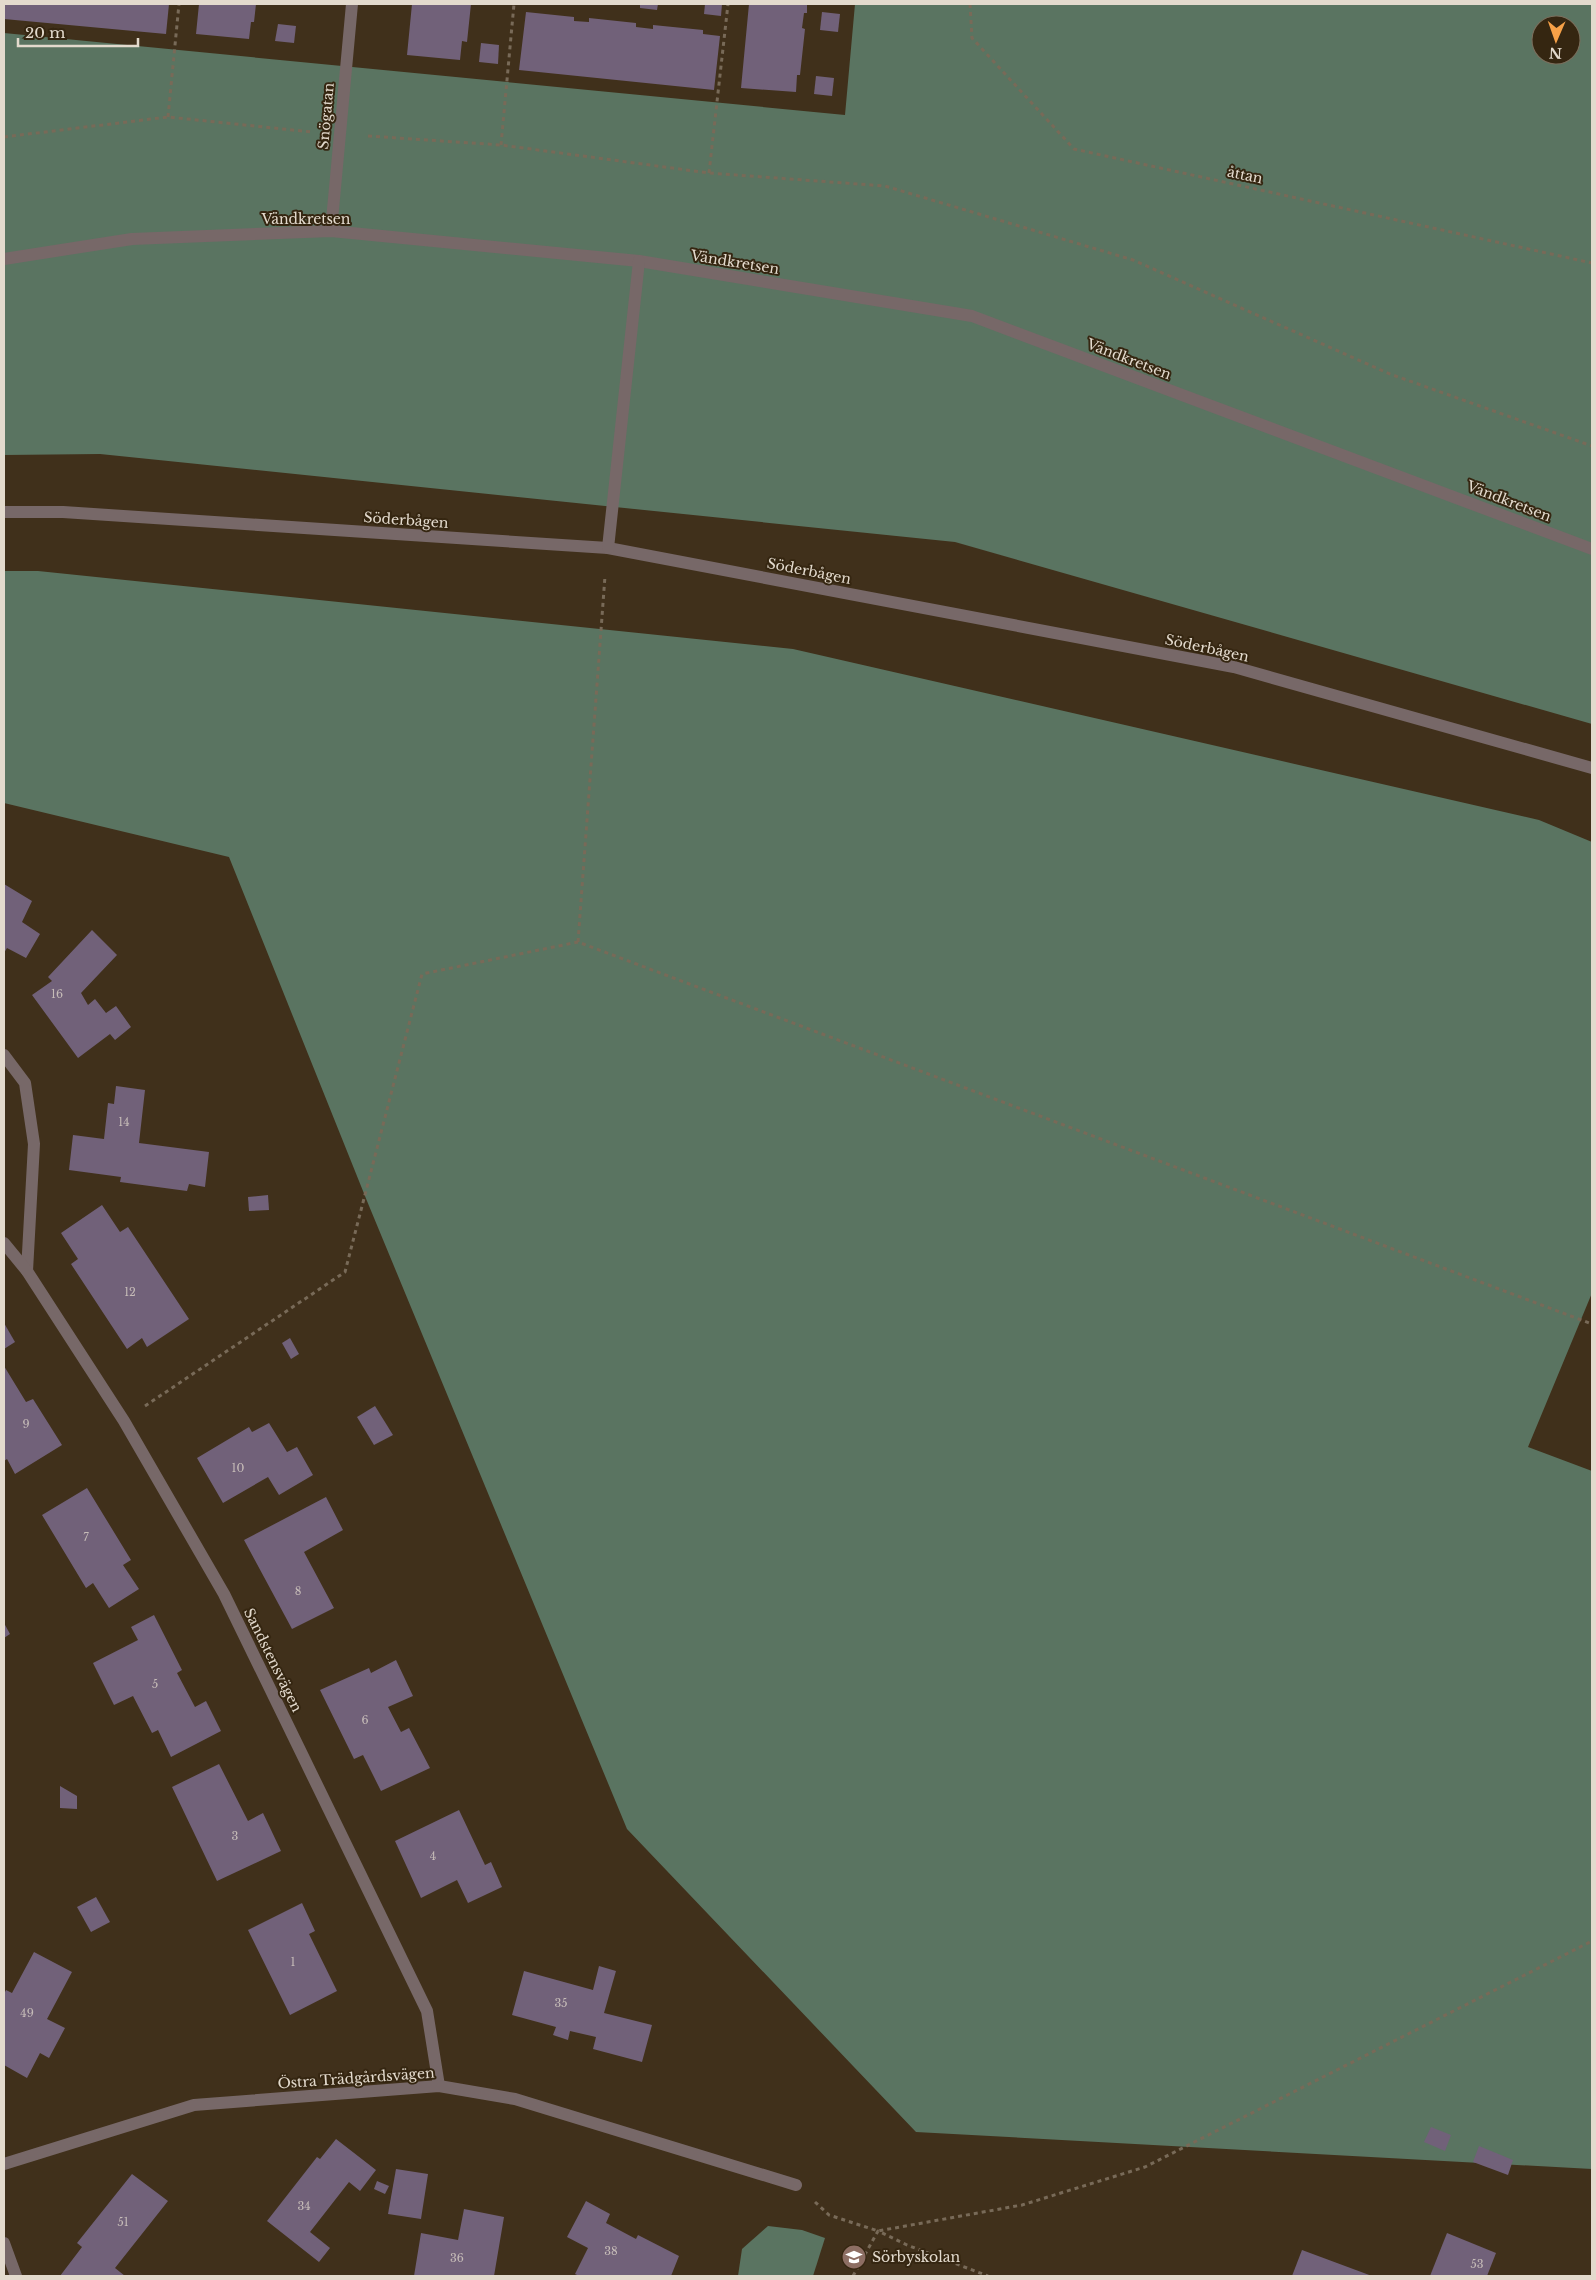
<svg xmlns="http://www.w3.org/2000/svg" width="1596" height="2280" viewBox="0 0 1596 2280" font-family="'Libre Baskerville',serif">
<rect width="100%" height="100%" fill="#40301b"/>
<g fill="#5a7461" fill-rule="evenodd">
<path d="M855,4H1592V724L955,542L100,454L4,455V33L845,115ZM1541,25H1571V55H1541Z"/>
<polygon points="4,571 38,571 793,649 1539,820 1592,842 1592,1293 1528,1447 1592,1471 1592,2169 916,2132 627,1829 367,1201 229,857 4,803"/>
<polygon points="768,2226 802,2230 825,2238 813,2276 738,2276 742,2249"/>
</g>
<g fill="#716179">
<polygon points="4,4 169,4 166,34 4,19"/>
<polygon points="199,4 256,4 254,22 251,22 249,39 196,34"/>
<polygon points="412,4 471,4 467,42 462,41 460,60 407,55"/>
<polygon points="640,4 658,4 657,10 640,8"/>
<polygon points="705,4 722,4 721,16 704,14"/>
<polygon points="749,4 807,4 807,13 804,13 802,28 805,29 800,75 797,75 796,92 741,88"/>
<polygon points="526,12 574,17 574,21 589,22 589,18 636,23 636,27 653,29 653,25 703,30 703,34 720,36 714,90 519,70"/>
<polygon points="822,12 840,14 838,32 820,30"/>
<polygon points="278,24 296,26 294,43 275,41"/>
<polygon points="481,43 499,45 498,64 479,62"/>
<polygon points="816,76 834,78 832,96 814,94"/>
<polygon points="4,884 32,901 22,922 40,934 26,958 7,948 4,953"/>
<polygon points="92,930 117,955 81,993 88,1005 95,999 106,1013 116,1006 131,1027 115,1040 110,1034 78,1058 32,995 52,981 48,977"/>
<polygon points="116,1086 145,1090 139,1143 209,1152 205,1187 189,1184 187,1191 120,1182 121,1177 69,1170 73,1135 104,1139 108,1103 114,1104"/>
<polygon points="268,1195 269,1210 249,1211 248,1197"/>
<polygon points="102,1205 120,1232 128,1227 189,1319 147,1347 142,1338 127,1349 71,1264 78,1259 61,1233"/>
<polygon points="4,1323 15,1342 4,1349"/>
<polygon points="290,1338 299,1354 291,1359 282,1343"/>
<polygon points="4,1366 26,1402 33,1399 62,1445 15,1474 7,1459 4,1461"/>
<polygon points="375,1406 393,1435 374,1445 357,1417"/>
<polygon points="269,1423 287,1452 297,1447 313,1475 279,1495 268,1477 223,1503 197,1458 249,1427 252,1432"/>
<polygon points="87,1488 131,1560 123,1565 139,1589 109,1608 93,1583 86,1588 42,1515"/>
<polygon points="326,1497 343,1530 304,1552 334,1608 292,1629 244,1540"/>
<polygon points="154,1615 182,1670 177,1673 195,1707 206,1701 221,1731 171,1757 158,1730 152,1733 133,1696 114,1705 93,1663 138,1640 131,1627"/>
<polygon points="4,1623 10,1634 4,1638"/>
<polygon points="396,1660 413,1696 388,1707 401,1732 409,1728 430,1768 381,1791 363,1755 354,1759 320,1690 369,1668 371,1673"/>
<polygon points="219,1764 248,1821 263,1813 281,1851 217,1881 172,1787"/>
<polygon points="60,1786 77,1796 77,1809 60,1808"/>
<polygon points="459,1810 485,1865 491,1862 502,1887 468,1903 457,1880 421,1898 395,1841"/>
<polygon points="96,1897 110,1922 91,1932 77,1907"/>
<polygon points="302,1903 315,1931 309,1934 337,1991 290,2015 248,1930"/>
<polygon points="34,1952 72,1972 47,2019 65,2028 49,2058 40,2053 27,2078 4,2065 4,1994 6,1990 12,1993"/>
<polygon points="599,1966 616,1971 604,2013 652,2025 642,2062 593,2049 596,2037 570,2031 568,2040 553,2035 556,2027 512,2015 524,1971 593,1990"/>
<polygon points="1431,2127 1451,2135 1445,2151 1424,2142"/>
<polygon points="336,2139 376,2170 360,2191 349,2182 310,2232 330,2248 319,2262 267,2221 317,2157 320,2159"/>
<polygon points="1479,2146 1513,2160 1508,2175 1473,2162"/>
<polygon points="396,2169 428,2174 421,2219 388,2214"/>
<polygon points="132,2174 168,2201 115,2268 125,2276 60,2276 82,2247 77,2243"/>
<polygon points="377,2181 389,2186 385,2194 374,2189"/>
<polygon points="586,2201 610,2214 606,2223 636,2239 638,2235 679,2256 671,2276 579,2276 575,2274 588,2248 567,2237"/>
<polygon points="464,2209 504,2217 494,2276 414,2276 421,2233 458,2240"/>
<polygon points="1447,2233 1496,2253 1487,2276 1430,2276"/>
<polygon points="1302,2250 1372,2276 1292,2276"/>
</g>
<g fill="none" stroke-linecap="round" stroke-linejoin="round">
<g stroke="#786a58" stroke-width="3" stroke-dasharray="4 4" stroke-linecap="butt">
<polyline points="970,4 972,38 1074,149 1592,263"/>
<polyline points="168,117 179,4"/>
<polyline points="368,136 501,145 709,173 885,186 1133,260 1390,374 1592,446"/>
<polyline points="4,137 168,117 312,132"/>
<polyline points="501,145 514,4"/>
<polyline points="709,173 728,4"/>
<polyline points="578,942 605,576"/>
<polyline points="145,1406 345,1272 422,974 578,942 1592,1324"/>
<polyline points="815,2202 829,2215 878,2231 1022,2205 1145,2167 1592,1941"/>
<polyline points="853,2276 878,2231 907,2245 988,2276"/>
</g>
<g stroke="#776868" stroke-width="12">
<polyline points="331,231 352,4"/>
<polyline points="4,259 132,239 331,231 639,261 972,316 1592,549"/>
<polyline points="4,512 63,512 608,548 1234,667 1592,768"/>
<polyline points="608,548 639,261"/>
<polyline points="4,1055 25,1083 34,1144 27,1271"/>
<polyline points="4,1243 27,1271 124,1421 224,1594 427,2011 439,2086"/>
<polyline points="4,2164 194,2105 439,2086 515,2099 796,2185"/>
<polyline points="4,2243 16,2276"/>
</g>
</g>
<defs>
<symbol id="school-disc" viewBox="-11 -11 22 22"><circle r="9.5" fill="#8d6e63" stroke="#352611"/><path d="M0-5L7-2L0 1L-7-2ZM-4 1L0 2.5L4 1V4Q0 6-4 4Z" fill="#fff"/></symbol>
</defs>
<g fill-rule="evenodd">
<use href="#school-disc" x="840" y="2243" width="28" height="28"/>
</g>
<g text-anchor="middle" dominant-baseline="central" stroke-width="4" stroke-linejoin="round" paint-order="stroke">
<g font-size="11" fill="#c6bcb8">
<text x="57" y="994">16</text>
<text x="124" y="1122">14</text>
<text x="130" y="1292">12</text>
<text x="26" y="1424">9</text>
<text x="238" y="1468">10</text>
<text x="86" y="1537">7</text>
<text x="298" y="1591">8</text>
<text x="155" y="1684">5</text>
<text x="365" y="1720">6</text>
<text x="235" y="1836">3</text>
<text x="433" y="1856">4</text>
<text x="293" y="1962">1</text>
<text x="561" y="2003">35</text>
<text x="27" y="2013">49</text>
<text x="304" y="2206">34</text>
<text x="123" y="2222">51</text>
<text x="611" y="2251">38</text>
<text x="457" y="2258">36</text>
<text x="1477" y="2264">53</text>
</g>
<g font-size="14" fill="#e3dacd" stroke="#352611">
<text transform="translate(326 116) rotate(-85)">Snögatan</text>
<text transform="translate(1245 175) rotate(12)">åttan</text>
<text x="306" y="219">Vändkretsen</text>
<text transform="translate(735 262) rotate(9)">Vändkretsen</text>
<text transform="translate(1129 359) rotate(21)">Vändkretsen</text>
<text transform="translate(1509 501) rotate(21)">Vändkretsen</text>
<text transform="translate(406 520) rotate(4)">Söderbågen</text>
<text transform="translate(809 571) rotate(11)">Söderbågen</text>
<text transform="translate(1207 648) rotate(12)">Söderbågen</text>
<text transform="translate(273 1660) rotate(64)">Sandstensvägen</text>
<text transform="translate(356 2078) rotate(-4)">Östra Trädgårdsvägen</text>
</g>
<g font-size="14" fill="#e3dacd" stroke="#352611" text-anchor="start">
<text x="872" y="2257">Sörbyskolan</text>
</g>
</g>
<rect width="1596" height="2280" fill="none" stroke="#e3dacd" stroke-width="10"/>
<g transform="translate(1556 40) rotate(182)"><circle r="24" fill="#352611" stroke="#7b6e5c"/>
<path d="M0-4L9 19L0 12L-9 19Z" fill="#f7a148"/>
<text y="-8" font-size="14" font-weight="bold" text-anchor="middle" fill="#e3dacd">N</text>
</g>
<path d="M18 38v8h120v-8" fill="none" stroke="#e3dacd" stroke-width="2.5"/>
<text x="25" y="38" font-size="15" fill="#e3dacd" stroke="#352611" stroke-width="4" paint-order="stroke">20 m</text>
</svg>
